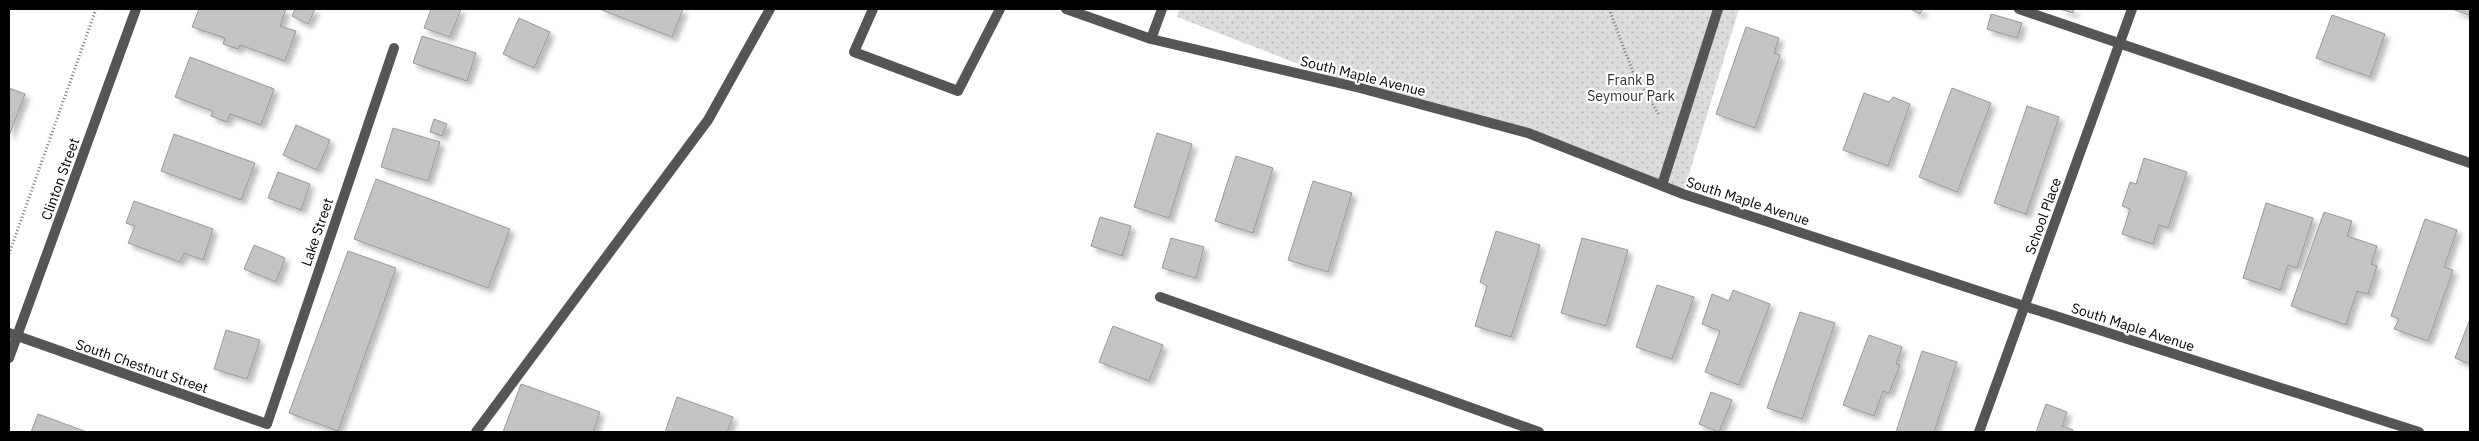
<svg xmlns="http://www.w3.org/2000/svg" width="2479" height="441" viewBox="0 0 2479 441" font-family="'IBM Plex Sans',sans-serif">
<defs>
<pattern id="park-dots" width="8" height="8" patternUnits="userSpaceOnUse" patternTransform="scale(1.25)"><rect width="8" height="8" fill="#dcdcdc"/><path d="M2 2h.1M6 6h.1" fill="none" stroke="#bbb" stroke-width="1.8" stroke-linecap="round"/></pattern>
<filter id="shadow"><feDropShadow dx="4.5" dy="4.5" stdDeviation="2.5" flood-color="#0004"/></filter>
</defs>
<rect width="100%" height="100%" fill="#fff"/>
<polygon fill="url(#park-dots)" points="1179,9 1739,9 1683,194 1576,151 1360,88 1177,17"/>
<g fill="#c4c4c4" stroke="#999" filter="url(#shadow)">
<polygon points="199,9 286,9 280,26 296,31 285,61 240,45 238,49 223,44 225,38 192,27"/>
<polygon points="295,9 315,9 308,24 292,16"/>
<polygon points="431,9 461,9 450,37 424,28"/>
<polygon points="599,9 683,9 672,37"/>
<polygon points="1910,9 1923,9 1920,14"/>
<polygon points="2059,9 2074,9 2073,13"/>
<polygon points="2452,9 2470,9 2470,12 2469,15"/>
<polygon points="1991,14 2022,23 2017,38 1987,29"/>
<polygon points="2332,15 2385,34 2370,77 2316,58"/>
<polygon points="519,18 550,32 534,68 503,54"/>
<polygon points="1746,27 1779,38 1774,53 1780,55 1755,128 1716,114"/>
<polygon points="422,36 476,53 467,81 413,63"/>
<polygon points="190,57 274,89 261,125 230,114 227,122 211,116 213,111 175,97"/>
<polygon points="9,88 25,94 9,136"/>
<polygon points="1952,88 1991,103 1957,192 1919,177"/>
<polygon points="1864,93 1889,102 1893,97 1910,104 1888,166 1843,150"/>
<polygon points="2027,106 2059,117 2026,214 1994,203"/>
<polygon points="434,119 447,124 442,136 430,132"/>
<polygon points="296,125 330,140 317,170 283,155"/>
<polygon points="393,128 440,142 428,181 381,167"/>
<polygon points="1157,133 1192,144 1169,218 1134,207"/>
<polygon points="174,134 255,163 241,200 161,171"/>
<polygon points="1236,156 1273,168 1253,233 1215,221"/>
<polygon points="2144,158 2187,172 2168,228 2159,225 2153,244 2122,234 2130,209 2122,206 2130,182 2136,184"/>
<polygon points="278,172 310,184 301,210 268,198"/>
<polygon points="376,179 510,229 488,288 354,239"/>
<polygon points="1313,181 1352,193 1328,272 1288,260"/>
<polygon points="134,201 213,229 203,260 184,253 180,262 128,243 135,226 126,223"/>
<polygon points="2266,203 2313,218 2297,268 2288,265 2280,290 2243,278"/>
<polygon points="2324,212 2352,221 2347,236 2377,246 2371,264 2377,266 2368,294 2357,291 2346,325 2291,306"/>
<polygon points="1100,217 1131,226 1122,256 1091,246"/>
<polygon points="2425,219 2457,230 2444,267 2453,270 2428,341 2394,329 2399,319 2391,316"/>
<polygon points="1496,231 1540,245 1511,337 1475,326 1487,286 1480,282"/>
<polygon points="1171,238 1204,247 1196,278 1162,268"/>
<polygon points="1582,238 1628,250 1606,326 1561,313"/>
<polygon points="254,245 285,258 276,282 244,269"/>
<polygon points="348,251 396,268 338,431 289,413"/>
<polygon points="1657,285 1694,297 1672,359 1636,347"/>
<polygon points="1733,290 1770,304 1739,385 1705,372 1720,331 1702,324 1712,294 1729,301"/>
<polygon points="1800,312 1835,323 1802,419 1767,408"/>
<polygon points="2470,319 2470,364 2455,358"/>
<polygon points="1113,326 1163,345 1149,381 1099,362"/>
<polygon points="226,330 260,340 247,379 214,369"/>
<polygon points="1869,335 1902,347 1896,364 1900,365 1889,393 1883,391 1874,416 1843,405"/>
<polygon points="1922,351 1957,362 1934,432 1896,432"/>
<polygon points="521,384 600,412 593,432 503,432"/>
<polygon points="1711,392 1732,400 1719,432 1699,424"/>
<polygon points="677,397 733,417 727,432 665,432"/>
<polygon points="2046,404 2067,412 2062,426 2073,430 2072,432 2036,432"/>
<polygon points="38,414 87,432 31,432"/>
</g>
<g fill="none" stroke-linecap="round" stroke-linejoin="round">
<g stroke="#777" stroke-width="3" stroke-dasharray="1 2.5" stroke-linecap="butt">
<polyline points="1609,9 1633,72 1659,115"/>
<polyline points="9,254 96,9"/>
</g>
<g stroke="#555" stroke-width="10">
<polyline points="873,9 854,52 958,91 1000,9"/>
<polyline points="2019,9 2470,163"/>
<polyline points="1151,39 1162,9"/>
<polyline points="1662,185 1718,9"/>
<polyline points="1160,297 1539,432"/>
<polyline points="476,432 708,120 770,9"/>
</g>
<g stroke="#555" stroke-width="10">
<polyline points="1066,9 1151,39 1360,88 1528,133 1683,194 2024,306 2419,432"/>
<polyline points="9,333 267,424 394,48"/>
<polyline points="9,358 136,9"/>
<polyline points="1979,432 2132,9"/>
</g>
</g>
<g text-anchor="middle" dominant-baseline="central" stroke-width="4.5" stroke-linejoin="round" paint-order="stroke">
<g font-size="14" fill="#000" stroke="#fff">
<text transform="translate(1363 76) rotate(14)">South Maple Avenue</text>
<text transform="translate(60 179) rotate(-70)">Clinton Street</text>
<text transform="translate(1748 201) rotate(18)">South Maple Avenue</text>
<text transform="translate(2043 216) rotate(-70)">School Place</text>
<text transform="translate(317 232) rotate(-71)">Lake Street</text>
<text transform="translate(2133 327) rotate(18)">South Maple Avenue</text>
<text transform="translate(142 366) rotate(19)">South Chestnut Street</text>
</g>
<g font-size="14" fill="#333" stroke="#fff">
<text x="1631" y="80">Frank B<tspan x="1631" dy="16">Seymour Park</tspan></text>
</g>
</g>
<rect width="2479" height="441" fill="none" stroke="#000000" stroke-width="20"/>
</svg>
